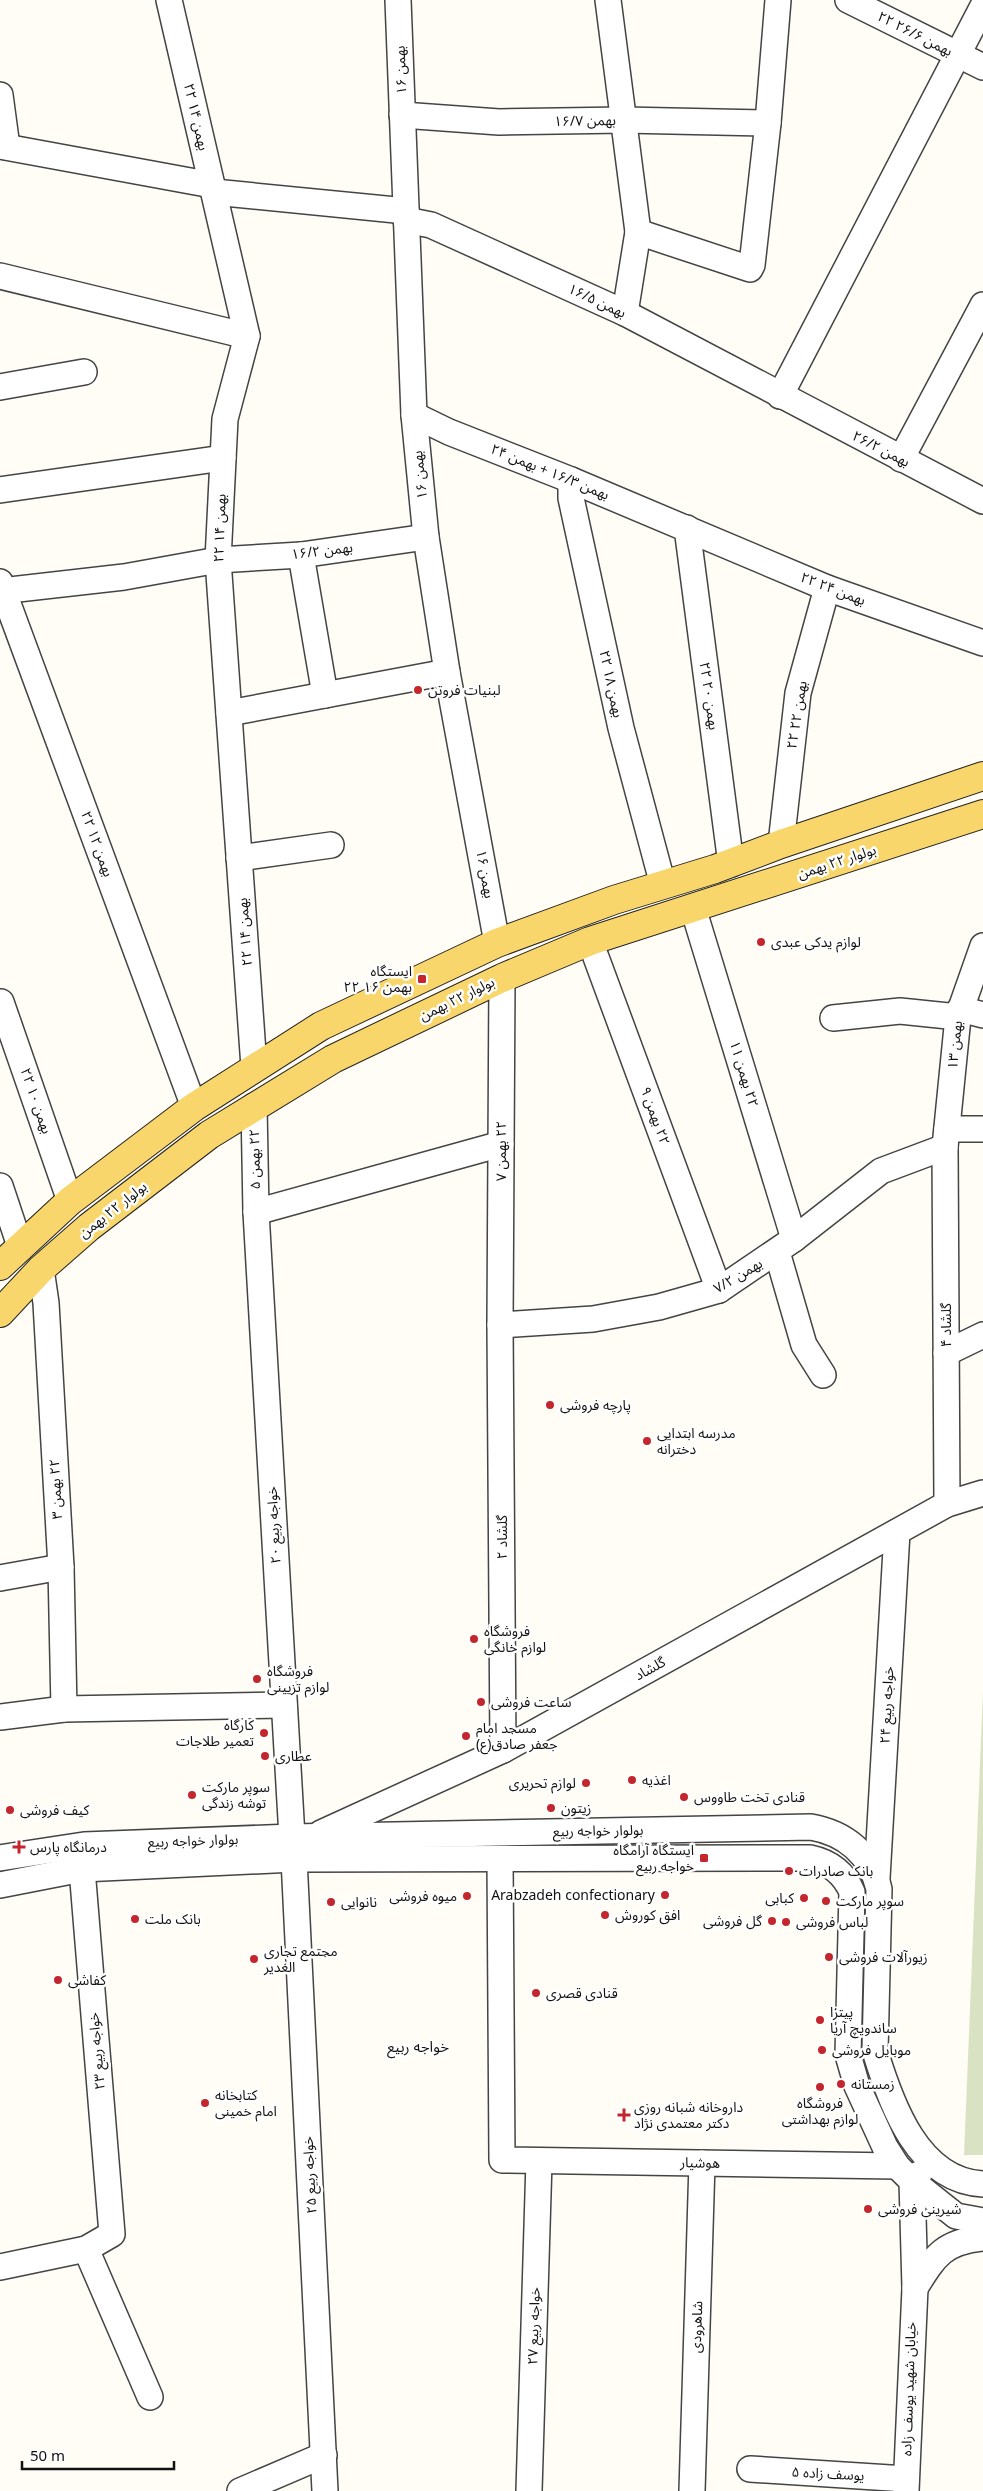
<svg xmlns="http://www.w3.org/2000/svg" width="983" height="2491" viewBox="0 0 983 2491" font-family="Georgia,'Noto Sans Arabic',serif">
<rect width="100%" height="100%" fill="#fffdf5"/>
<polygon fill="#d9e3c4" points="983,1691 983,2155 964,2155"/>
<g fill="none" stroke-linecap="round" stroke-linejoin="round">
<defs>
<g id="minor">
<polyline points="169,0 247,336 225,419 218,560 254,1067"/>
<polyline points="398,0 414,415 426,537 447,672 497,943"/>
<polyline points="608,0 638,232 625,313"/>
<polyline points="848,0 983,67"/>
<polyline points="0,95 7,147"/>
<polyline points="402,115 499,122 624,120 768,123"/>
<polyline points="0,146 212,185"/>
<polyline points="214,192 406,211"/>
<polyline points="406,220 431,225 625,313 983,501"/>
<polyline points="638,232 750,269 752,265 768,123 778,0"/>
<polyline points="0,276 247,336"/>
<polyline points="0,387 84,372"/>
<polyline points="780,396 983,6"/>
<polyline points="414,415 449,432 571,480 827,588 983,643"/>
<polyline points="901,459 983,305"/>
<polyline points="571,480 571,498 621,728 663,885"/>
<polyline points="0,490 223,458"/>
<polyline points="687,528 731,864"/>
<polyline points="301,555 325,695"/>
<polyline points="0,582 194,1107"/>
<polyline points="0,591 124,577 218,560 301,555 426,537"/>
<polyline points="229,713 447,672"/>
<polyline points="781,844 798,693 827,588"/>
<polyline points="239,858 331,845"/>
<polyline points="693,908 794,1239"/>
<polyline points="590,941 719,1290"/>
<polyline points="502,978 500,1325 503,1750"/>
<polyline points="1,1002 70,1201"/>
<polyline points="960,1009 983,1015"/>
<polyline points="833,1018 900,1011 958,1017"/>
<polyline points="254,1106 256,1212 292,1837"/>
<polyline points="947,1129 983,1129"/>
<polyline points="0,1186 20,1246"/>
<polyline points="256,1212 501,1144"/>
<polyline points="777,1252 804,1345 823,1375"/>
<polyline points="41,1269 46,1303 61,1567 64,1709"/>
<polyline points="500,1325 593,1319 659,1307 719,1290 794,1239 881,1171 945,1147"/>
<polyline points="946,1353 983,1335"/>
<polyline points="947,1504 945,1147 958,1017 983,946"/>
<polyline points="0,1578 61,1567"/>
<polyline points="0,1717 64,1709 284,1705"/>
<polyline points="321,1833 503,1750 947,1504 983,1493"/>
<path d="M0,1858L84,1845L292,1837L811,1827C845,1833 871,1854 879,1889L875,2051C891,2104 918,2181 983,2184"/>
<polyline points="294,1859 325,2491"/>
<polyline points="500,1859 502,2160 897,2166"/>
<polyline points="877,1878 897,1532"/>
<path d="M0,1885L82,1869L294,1859L810,1858C829,1862 844,1873 852,1892L848,2055L857,2086L885,2147L897,2166L912,2181L956,2216L983,2221"/>
<polyline points="86,2249 150,2397"/>
<polyline points="0,2267 86,2249 112,2234 82,1869"/>
<path d="M915,2288C935,2256 943,2242 983,2238"/>
<polyline points="750,2469 906,2479"/>
<polyline points="240,2491 324,2455"/>
<polyline points="529,2491 539,2161"/>
<polyline points="692,2491 702,2163"/>
<polyline points="906,2491 915,2288 912,2181 919,2174"/>
</g>
<g id="major">
<polyline points="0,1266 70,1201 194,1107 321,1026 497,943 614,900 715,869 781,844 983,776"/>
<polyline points="0,1313 41,1269 89,1227 209,1135 333,1059 502,978 590,941 983,814"/>
</g>
</defs>
<use href="#minor" stroke="#444" stroke-width="28"/>
<use href="#major" stroke="#222" stroke-width="30"/>
<use href="#minor" stroke="#fff" stroke-width="25"/>
<use href="#major" stroke="#f9d66b" stroke-width="28"/>
</g>
<g fill="#c4262e" stroke="#fff" stroke-width="2">
<circle cx="418" cy="690" r="5"/>
<circle cx="761" cy="942" r="5"/>
<rect x="417" y="974" width="10" height="10" rx="2.5"/>
<circle cx="550" cy="1405" r="5"/>
<circle cx="647" cy="1441" r="5"/>
<circle cx="474" cy="1639" r="5"/>
<circle cx="257" cy="1679" r="5"/>
<circle cx="481" cy="1702" r="5"/>
<circle cx="264" cy="1733" r="5"/>
<circle cx="466" cy="1736" r="5"/>
<circle cx="265" cy="1756" r="5"/>
<circle cx="632" cy="1780" r="5"/>
<circle cx="586" cy="1783" r="5"/>
<circle cx="192" cy="1795" r="5"/>
<circle cx="684" cy="1797" r="5"/>
<circle cx="551" cy="1808" r="5"/>
<circle cx="10" cy="1810" r="5"/>
<path d="M16.5 1839.5h5v5h5v5h-5v5h-5v-5h-5v-5h5z"/>
<rect x="699" y="1853" width="10" height="10" rx="2.5"/>
<circle cx="789" cy="1871" r="5"/>
<circle cx="665" cy="1895" r="5"/>
<circle cx="467" cy="1896" r="5"/>
<circle cx="804" cy="1898" r="5"/>
<circle cx="826" cy="1901" r="5"/>
<circle cx="331" cy="1902" r="5"/>
<circle cx="605" cy="1915" r="5"/>
<circle cx="135" cy="1919" r="5"/>
<circle cx="772" cy="1921" r="5"/>
<circle cx="786" cy="1922" r="5"/>
<circle cx="829" cy="1957" r="5"/>
<circle cx="254" cy="1959" r="5"/>
<circle cx="58" cy="1980" r="5"/>
<circle cx="536" cy="1993" r="5"/>
<circle cx="820" cy="2020" r="5"/>
<circle cx="822" cy="2050" r="5"/>
<circle cx="841" cy="2084" r="5"/>
<circle cx="820" cy="2087" r="5"/>
<circle cx="205" cy="2103" r="5"/>
<path d="M621.5 2107.5h5v5h5v5h-5v5h-5v-5h-5v-5h5z"/>
<circle cx="868" cy="2209" r="5"/>
</g>
<g text-anchor="middle" dominant-baseline="central" stroke-width="5" stroke-linejoin="round" paint-order="stroke">
<g font-size="14" fill="#111" stroke="#fff">
<text transform="translate(915 34) rotate(27)">۲۲ بهمن ۲۶/۶</text>
<text transform="translate(401 70) rotate(-92)">بهمن ۱۶</text>
<text transform="translate(196 117) rotate(77)">۲۲ بهمن ۱۴</text>
<text transform="translate(585 121) rotate(-1)">بهمن ۱۶/۷</text>
<text transform="translate(597 301) rotate(25)">بهمن ۱۶/۵</text>
<text transform="translate(881 449) rotate(27)">بهمن ۲۶/۲</text>
<text transform="translate(550 472) rotate(22)">بهمن ۱۶/۳ + بهمن ۲۴</text>
<text transform="translate(420 475) rotate(-96)">بهمن ۱۶</text>
<text transform="translate(220 528) rotate(-88)">۲۲ بهمن ۱۴</text>
<text transform="translate(322 551) rotate(-7)">بهمن ۱۶/۲</text>
<text transform="translate(833 589) rotate(21)">۲۲ بهمن ۲۴</text>
<text transform="translate(611 684) rotate(78)">۲۲ بهمن ۱۸</text>
<text transform="translate(709 696) rotate(82)">۲۲ بهمن ۲۰</text>
<text transform="translate(797 715) rotate(-81)">۲۲ بهمن ۲۲</text>
<text transform="translate(97 844) rotate(70)">۲۲ بهمن ۱۲</text>
<text transform="translate(837 862) rotate(-18)">بولوار ۲۲ بهمن</text>
<text transform="translate(485 874) rotate(80)">بهمن ۱۶</text>
<text transform="translate(245 932) rotate(-94)">۲۲ بهمن ۱۴</text>
<text transform="translate(457 999) rotate(-26)">بولوار ۲۲ بهمن</text>
<text transform="translate(955 1045) rotate(-84)">بهمن ۱۳</text>
<text transform="translate(744 1074) rotate(73)">٢٢ بهمن ١١</text>
<text transform="translate(36 1101) rotate(71)">۲۲ بهمن ۱۰</text>
<text transform="translate(655 1116) rotate(70)">٢٢ بهمن ۹</text>
<text transform="translate(501 1151) rotate(-90)">٢٢ بهمن ٧</text>
<text transform="translate(255 1159) rotate(-91)">٢٢ بهمن ۵</text>
<text transform="translate(113 1210) rotate(-38)">بولوار ۲۲ بهمن</text>
<text transform="translate(738 1276) rotate(-31)">بهمن ۷/۲</text>
<text transform="translate(946 1325) rotate(-90)">گلشاد ۴</text>
<text transform="translate(56 1489) rotate(-93)">٢٢ بهمن ۳</text>
<text transform="translate(274 1525) rotate(-93)">خواجه ربیع ۲۰</text>
<text transform="translate(502 1537) rotate(-90)">گلشاد ۲</text>
<text transform="translate(650 1669) rotate(-29)">گلشاد</text>
<text transform="translate(887 1705) rotate(-87)">خواجه ربیع ۲۴</text>
<text transform="translate(598 1831) rotate(-1)">بولوار خواجه ربیع</text>
<text transform="translate(193 1841) rotate(-2)">بولوار خواجه ربیع</text>
<text transform="translate(97 2051) rotate(-95)">خواجه ربیع ۲۳</text>
<text transform="translate(700 2163) rotate(1)">هوشیار</text>
<text transform="translate(310 2175) rotate(-93)">خواجه ربیع ۲۵</text>
<text transform="translate(534 2326) rotate(-88)">خواجه ربیع ۲۷</text>
<text transform="translate(697 2327) rotate(-88)">شاهرودی</text>
<text transform="translate(909 2389) rotate(-88)">خیابان شهید یوسف زاده</text>
<text transform="translate(828 2474) rotate(3)">یوسف زاده ۵</text>
</g>
<g font-size="14" fill="#111" stroke="#fff" text-anchor="start">
<text x="428" y="690">لبنیات فروتن</text>
<text x="771" y="942">لوازم یدکی عبدی</text>
<text x="412" y="971" text-anchor="end">ایستگاه<tspan x="412" dy="16">۲۲ بهمن ۱۶</tspan></text>
<text x="560" y="1405">پارچه فروشی</text>
<text x="657" y="1433">مدرسه ابتدایی<tspan x="657" dy="16">دخترانه</tspan></text>
<text x="484" y="1631">فروشگاه<tspan x="484" dy="16">لوازم خانگی</tspan></text>
<text x="267" y="1671">فروشگاه<tspan x="267" dy="16">لوازم تزیینی</tspan></text>
<text x="491" y="1702">ساعت فروشی</text>
<text x="254" y="1725" text-anchor="end">کارگاه<tspan x="254" dy="16">تعمیر طلاجات</tspan></text>
<text x="476" y="1728">مسجد امام<tspan x="476" dy="16">جعفر صادق(ع)</tspan></text>
<text x="275" y="1756">عطاری</text>
<text x="642" y="1780">اغذیه</text>
<text x="576" y="1783" text-anchor="end">لوازم تحریری</text>
<text x="202" y="1787">سوپر مارکت<tspan x="202" dy="16">توشه زندگی</tspan></text>
<text x="694" y="1797">قنادی تخت طاووس</text>
<text x="561" y="1808">زیتون</text>
<text x="20" y="1810">کیف فروشی</text>
<text x="30" y="1847">درمانگاه پارس</text>
<text x="694" y="1850" text-anchor="end">ایستگاه آرامگاه<tspan x="694" dy="16">خواجه ربیع</tspan></text>
<text x="799" y="1871">بانک صادرات</text>
<text x="655" y="1895" text-anchor="end">Arabzadeh confectionary</text>
<text x="457" y="1896" text-anchor="end">میوه فروشی</text>
<text x="794" y="1898" text-anchor="end">کبابی</text>
<text x="836" y="1901">سوپر مارکت</text>
<text x="341" y="1902">نانوایی</text>
<text x="615" y="1915">افق کوروش</text>
<text x="145" y="1919">بانک ملت</text>
<text x="762" y="1921" text-anchor="end">گل فروشی</text>
<text x="796" y="1922">لباس فروشی</text>
<text x="264" y="1951">مجتمع تجاری<tspan x="264" dy="16">الغدیر</tspan></text>
<text x="839" y="1957">زیورآلات فروشی</text>
<text x="68" y="1980">کفاشی</text>
<text x="546" y="1993">قنادی قصری</text>
<text x="830" y="2012">پیتزا<tspan x="830" dy="16">ساندویچ آریا</tspan></text>
<text x="832" y="2050">موبایل فروشی</text>
<text x="851" y="2084">زمستانه</text>
<text x="215" y="2095">کتابخانه<tspan x="215" dy="16">امام خمینی</tspan></text>
<text x="820" y="2103" text-anchor="middle">فروشگاه<tspan x="820" dy="16">لوازم بهداشتی</tspan></text>
<text x="634" y="2107">داروخانه شبانه روزی<tspan x="634" dy="16">دکتر معتمدی نژاد</tspan></text>
<text x="878" y="2209">شیرینی فروشی</text>
</g>
<g font-size="15" fill="#111" stroke="#fff">
<text x="418" y="2047">خواجه ربیع</text>
</g>
</g>
<path d="M22 2461v8h152v-8" fill="none" stroke="#111111" stroke-width="2.5"/>
<text x="30" y="2461" font-size="15" fill="#111111" stroke="#ffffff" stroke-width="4" paint-order="stroke">50 m</text>
</svg>
